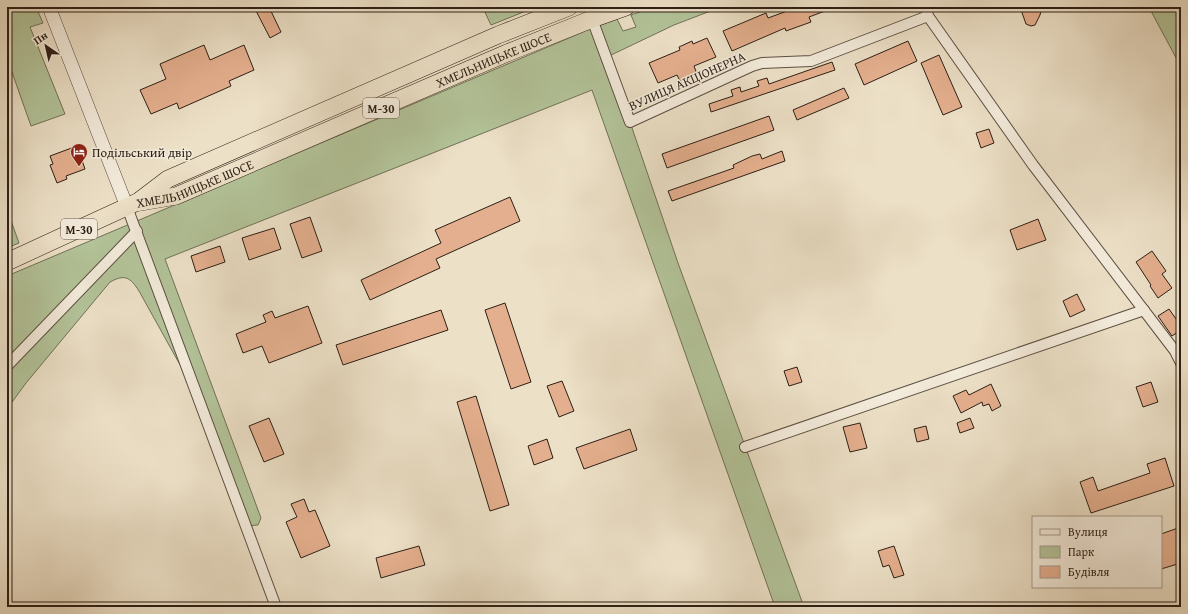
<svg xmlns="http://www.w3.org/2000/svg" width="1188" height="614" viewBox="0 0 1188 614" font-family="'Gentium Book Plus',serif">
<rect width="100%" height="100%" fill="#ece0c7"/>
<filter id="stains"><feTurbulence type="fractalNoise" baseFrequency=".005" numOctaves="4"/><feColorMatrix values="0 0 0 0 .2 0 0 0 0 .09 0 0 0 0 .02 0 0 0 .5 -.17"/></filter>
<radialGradient id="worn" r=".72"><stop offset=".6" stop-color="#630" stop-opacity="0"/><stop offset="1" stop-color="#630" stop-opacity=".3"/></radialGradient>
<g fill="#b3c399" stroke="#707157">
<polygon points="7,7 36,7 43,23 30,27 65,114 31,126 7,58"/>
<polygon points="486,7 536,7 491,25 483,8"/>
<polygon points="654,7 721,7 674,25 609,56 598,26 617,19 623,31 636,27 631,15"/>
<polygon points="1152,7 1181,7 1181,67 1152,13"/>
<path d="M595,27L630,122L678,263L804,607H775L592,90L165,259L261,518L258,525L246,526L199,399L139,291C130,277 125,274 110,282L26,383L7,409V276Z"/>
<polygon points="10,218 19,243 7,248 7,220"/>
</g>
<g fill="#e4af8e" stroke="#2d1f15">
<polygon points="254,7 269,7 281,32 270,38"/>
<polygon points="798,7 833,8 809,17 811,22 786,31 785,28 732,51 723,31 766,13 768,18"/>
<polygon points="1020,7 1042,7 1040,15 1035,25 1031,26 1026,24"/>
<polygon points="707,38 716,57 694,66 697,74 680,81 677,75 658,83 649,63 680,50 679,47 692,41 693,44"/>
<polygon points="908,41 917,61 864,85 855,64"/>
<polygon points="204,45 210,60 244,45 254,70 229,81 231,86 179,109 177,103 151,114 140,90 166,79 160,64"/>
<polygon points="939,55 962,107 943,115 921,63"/>
<polygon points="832,62 835,70 711,112 709,104 733,96 731,90 740,87 741,92 759,86 757,81 767,78 769,84"/>
<polygon points="844,88 849,98 797,120 793,110"/>
<polygon points="769,116 774,130 667,168 662,154"/>
<polygon points="989,129 994,143 981,148 976,133"/>
<polygon points="77,146 85,169 66,176 67,179 57,183 50,165 53,164 50,156"/>
<polygon points="782,151 785,161 672,201 668,191 734,168 733,165 752,156 760,154 762,159"/>
<polygon points="510,197 520,221 436,259 440,268 370,300 361,280 441,243 435,230"/>
<polygon points="310,217 322,251 302,258 290,224"/>
<polygon points="1038,219 1046,240 1017,250 1010,230"/>
<polygon points="274,228 281,249 249,260 242,238"/>
<polygon points="220,246 225,262 196,272 191,256"/>
<polygon points="1152,251 1166,271 1162,274 1172,288 1158,298 1150,286 1151,285 1136,262"/>
<polygon points="1077,294 1085,310 1070,317 1063,301"/>
<polygon points="505,303 531,382 511,389 485,310"/>
<polygon points="308,306 322,343 269,363 262,346 243,353 236,334 266,322 263,315 272,311 275,318"/>
<polygon points="1169,309 1181,326 1181,330 1172,336 1158,316"/>
<polygon points="441,310 448,330 343,365 336,345"/>
<polygon points="797,367 802,382 789,386 784,371"/>
<polygon points="562,381 574,411 559,417 547,386"/>
<polygon points="1151,382 1158,402 1143,407 1136,387"/>
<polygon points="991,384 1001,406 992,411 989,404 983,406 982,402 961,413 953,396 966,390 969,395"/>
<polygon points="476,396 509,505 490,511 457,402"/>
<polygon points="269,418 284,454 264,462 249,426"/>
<polygon points="970,418 974,428 960,433 957,423"/>
<polygon points="860,423 867,448 850,452 843,427"/>
<polygon points="926,426 929,439 917,442 914,429"/>
<polygon points="630,429 637,450 584,469 576,448"/>
<polygon points="547,439 553,458 534,465 528,446"/>
<polygon points="1165,458 1174,486 1091,513 1080,482 1093,477 1098,491 1150,473 1147,464"/>
<polygon points="304,499 309,512 315,510 330,546 301,558 286,522 297,517 291,504"/>
<polygon points="1181,527 1181,563 1161,569 1161,534"/>
<polygon points="419,546 425,565 381,578 376,558"/>
<polygon points="894,546 904,575 894,578 889,565 883,567 878,551"/>
</g>
<g fill="none" stroke-linecap="round" stroke-linejoin="round">
<defs>
<g id="minor">
<polyline points="926,7 928,16 1033,165 1175,351 1181,363"/>
<polyline points="592,19 630,122 752,66 762,63 811,61 928,16"/>
<polyline points="127,207 276,607"/>
<polyline points="7,366 137,231"/>
<polyline points="745,447 1144,310"/>
</g>
<polyline id="tertiary" points="49,7 127,207"/>
<g id="trunk">
<polyline points="139,201 168,179 498,35 569,7"/>
<path id="s1" d="M7,262L135,203L176,196L507,53L592,19L626,7"/>
</g>
</defs>
<use href="#minor" stroke="#5d4f42" stroke-width="12"/>
<use href="#tertiary" stroke="#5d4f42" stroke-width="14"/>
<use href="#trunk" stroke="#2d1f15" stroke-width="18"/>
<use href="#minor" stroke="#f3ebdb" stroke-width="10"/>
<use href="#tertiary" stroke="#f3ebdb" stroke-width="13"/>
<use href="#trunk" stroke="#ece0c7" stroke-width="17"/>
</g>
<defs>
<symbol id="hotel-pin" viewBox="-11 -11 22 30"><path d="M0 17L-7.5 6A9.5 9.5 0 1 1 7.5 6Z" fill="#8f2418" stroke="#f3ebdb"/><path d="M-6-4.5h1.5V1H6V5H4.5V3h-9V5H-6ZM-4 0a1.8 1.8 0 1 1 3.6 0ZM.5 0V-2.5h3Q6-2.5 6 0Z" fill="#fff"/></symbol>
</defs>
<g fill-rule="evenodd">
<use href="#hotel-pin" x="69" y="142" width="20" height="27"/>
</g>
<g text-anchor="middle" dominant-baseline="central" stroke-width="3" stroke-linejoin="round" paint-order="stroke">
<g fill="#f3ebdb" stroke="#685c50" stroke-width="1">
<rect x="363" y="98" width="36" height="20" rx="3"/>
<rect x="61" y="219" width="36" height="20" rx="3"/>
</g>
<g font-size="12" font-weight="bold" fill="#2d1f15">
<text x="381" y="108">М-30</text>
<text x="79" y="229">М-30</text>
</g>
<g font-size="13" fill="#2d1f15" stroke="#f3ebdb">
<text stroke="none"><textPath href="#s1" startOffset="528">ХМЕЛЬНИЦЬКЕ ШОСЕ</textPath></text>
<text transform="translate(687 81) rotate(-24)">ВУЛИЦЯ АКЦІОНЕРНА</text>
<text stroke="none"><textPath href="#s1" startOffset="204">ХМЕЛЬНИЦЬКЕ ШОСЕ</textPath></text>
</g>
<g font-size="13" fill="#2d1f15" stroke="#f3ebdb" text-anchor="start">
<text x="92" y="152">Подільський двір</text>
</g>
</g>
<rect width="1188" height="614" fill="none" stroke="#ece0c7" stroke-width="24"/>
<rect x="8" y="8" width="1172" height="598" fill="none" stroke="#2d1f15" stroke-width="2"/>
<rect x="12" y="12" width="1164" height="590" fill="none" stroke="#2d1f15"/>
<rect x="1032" y="516" width="130" height="72" fill="#f3ebdb" stroke="#a4998c"/>
<rect x="1040" y="529" width="20" height="6" fill="#f3ebdb" stroke="#a4998c"/>
<text x="1068" y="536" font-size="12" fill="#2d1f15">Вулиця</text>
<rect x="1040" y="546" width="20" height="12" fill="#b3c399" stroke="#a4998c"/>
<text x="1068" y="556" font-size="12" fill="#2d1f15">Парк</text>
<rect x="1040" y="566" width="20" height="12" fill="#e4af8e" stroke="#a4998c"/>
<text x="1068" y="576" font-size="12" fill="#2d1f15">Будівля</text>
<g transform="translate(46 46) rotate(326)" stroke="#f3ebdb" stroke-width="3" paint-order="stroke">
<path d="M0-3L7 15L0 10L-7 15Z" fill="#2d1f15"/>
<text y="-6" font-size="11" font-weight="bold" text-anchor="middle" fill="#2d1f15">Пн</text>
</g>
<rect width="100%" height="100%" filter="url(#stains)"/>
<rect width="100%" height="100%" fill="url(#worn)"/>
</svg>
